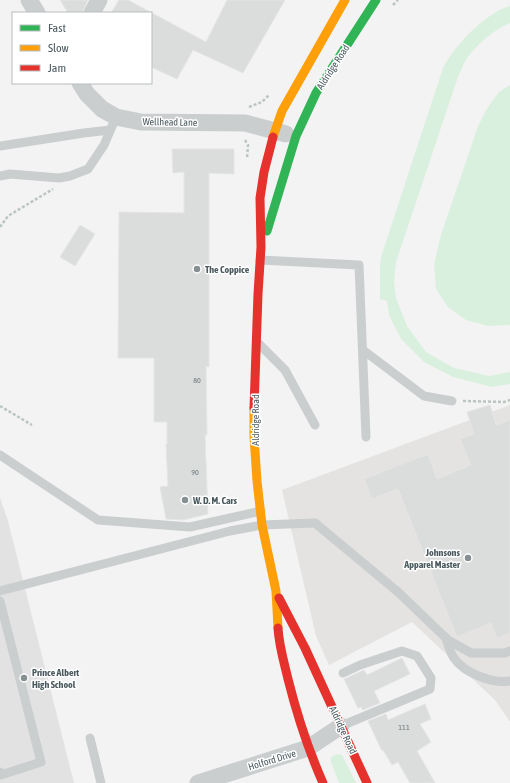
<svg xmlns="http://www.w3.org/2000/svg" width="510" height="783" viewBox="0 0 510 783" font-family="'Asap Condensed',sans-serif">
<rect width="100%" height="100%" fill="#f4f3f3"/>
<polygon fill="#e4e3e1" points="510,405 510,722 495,700 412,622 329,665 316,636 282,490"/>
<polygon fill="#e2e2e3" points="0,498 8,521 74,783 0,783"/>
<g fill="#daf0de">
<path d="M510,6V23C494,30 478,43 468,57C464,62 462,69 459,74L396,262L394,282L396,298L407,326L426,352L454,368L489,376L510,372V384L492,387L453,377L424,362L401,339L389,315L387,301L380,299V268L381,257L443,68C453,48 476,24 496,12C500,9 505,8 510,6Z"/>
<polygon points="510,85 510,325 488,326 466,320 448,307 436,289 434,264 441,235 478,126 488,107 499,92"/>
<polygon points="337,754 342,755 356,783 339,783 331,762 331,757"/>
</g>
<g fill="#dbdcdc" stroke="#e5e5e6">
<polygon points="60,0 88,0 82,13 68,13"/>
<polygon points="119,0 128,0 206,42 227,0 285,0 243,73 193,50 177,79 151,67 151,13 111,13"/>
<polygon points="172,149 234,149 234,174 209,173 209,367 206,366 207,435 205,435 208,514 183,520 166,519 160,487 168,486 166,444 167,444 167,422 154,422 154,358 118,358 119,212 184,213 184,172 173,173"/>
<polygon points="80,225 95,234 75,266 60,257"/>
<polygon points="490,405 496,425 510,420 510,633 497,638 491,623 457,637 398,489 372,499 364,479 428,454 437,479 471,465 460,439 474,434 467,412"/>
<polygon points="402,658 410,674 374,691 380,703 363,710 361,707 358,708 344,679 364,670 367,675"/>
<polygon points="425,704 431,719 420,724 431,742 417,751 435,783 410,783 398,762 392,765 383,750 382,751 368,721 386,714 388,720"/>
</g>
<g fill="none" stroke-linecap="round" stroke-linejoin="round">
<g stroke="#bbc6c0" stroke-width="2.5" stroke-dasharray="3 2" stroke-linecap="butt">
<polyline points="393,5 398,0"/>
<polyline points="249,107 262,102 269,95"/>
<polyline points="245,140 248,145 247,159"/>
<polyline points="0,227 8,216 53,189"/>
<polyline points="463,401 504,402 510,400"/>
<polyline points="0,406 32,425"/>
</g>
<g stroke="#cbcecf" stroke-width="9">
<polyline points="0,146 84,133 110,130"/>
<polyline points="0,176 10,174 59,178 70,176 88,169 104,145 116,117"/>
<polyline points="260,260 359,265 366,437"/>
<polyline points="259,344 285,370 315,425"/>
<polyline points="363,350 424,396 452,401"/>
<polyline points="0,455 98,520 190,527 261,511"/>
<polyline points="0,591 230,531 262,525 315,523 398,592 448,640 471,653 505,653 510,651"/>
<polyline points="0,601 41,762 1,775 0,772"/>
<path d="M446,638C448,644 450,653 454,658C464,673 493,684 510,681"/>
<polyline points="341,726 430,689 431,678 417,656 402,651 360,665 343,673"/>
<polyline points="90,738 101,783"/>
</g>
<g stroke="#cbcecf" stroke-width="17">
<polyline points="29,0 37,13"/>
<polyline points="92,13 99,0"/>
<polyline points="80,83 87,94 102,109 116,117 141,122 245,123 286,134"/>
<polyline points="198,783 308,748 341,726"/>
</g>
<polyline stroke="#30b455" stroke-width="9" points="267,231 296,136 316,93 376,0"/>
<g stroke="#ff9f0a" stroke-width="9">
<polyline points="273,137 282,111 345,0"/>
<polyline points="254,408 254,436 257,481 262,525 276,591 278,628"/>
</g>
<g stroke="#e5322d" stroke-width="9">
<polyline points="254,408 258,294 261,247 260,198 264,172 273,137"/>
<polyline points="279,598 305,648 367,783"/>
<path d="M278,628C279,646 284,662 288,679C297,715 308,749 323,783"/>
</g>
</g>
<g fill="#869093" stroke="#fff" stroke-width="1.5">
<circle cx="197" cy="269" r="4"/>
<circle cx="185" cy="500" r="4"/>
<circle cx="468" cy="558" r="4"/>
<circle cx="24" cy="678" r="4"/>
</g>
<g text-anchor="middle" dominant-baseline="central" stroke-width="3" stroke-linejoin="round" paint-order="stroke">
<g font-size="8" fill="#707b7f">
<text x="197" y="380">80</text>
<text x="195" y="472">90</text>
<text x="404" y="727">111</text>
</g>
<g font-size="10" fill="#4b5a5f" stroke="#fff">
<text transform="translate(333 67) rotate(-57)">Aldridge Road</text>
<text transform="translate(170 122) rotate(1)">Wellhead Lane</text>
<text transform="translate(255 420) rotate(-90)">Aldridge Road</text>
<text transform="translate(343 730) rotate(65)">Aldridge Road</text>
<text transform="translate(272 760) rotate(-17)">Holford Drive</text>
</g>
<g font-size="10" font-weight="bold" fill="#4b5a5f" stroke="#fff" text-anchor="start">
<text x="205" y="269">The Coppice</text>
<text x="193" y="500">W. D. M. Cars</text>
<text x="460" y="552" text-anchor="end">Johnsons<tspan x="460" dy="12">Apparel Master</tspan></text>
<text x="32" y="672">Prince Albert<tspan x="32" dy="12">High School</tspan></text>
</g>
</g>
<rect x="12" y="12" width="140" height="72" fill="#ffffff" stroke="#b7bdbf"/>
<rect x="20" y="25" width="20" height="6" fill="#30b455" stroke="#b7bdbf"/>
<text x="48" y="32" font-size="12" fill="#4b5a5f">Fast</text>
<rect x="20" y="45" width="20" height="6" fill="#ff9f0a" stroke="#b7bdbf"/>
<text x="48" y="52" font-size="12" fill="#4b5a5f">Slow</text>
<rect x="20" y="65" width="20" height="6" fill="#e5322d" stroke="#b7bdbf"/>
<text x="48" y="72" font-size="12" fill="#4b5a5f">Jam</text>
</svg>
